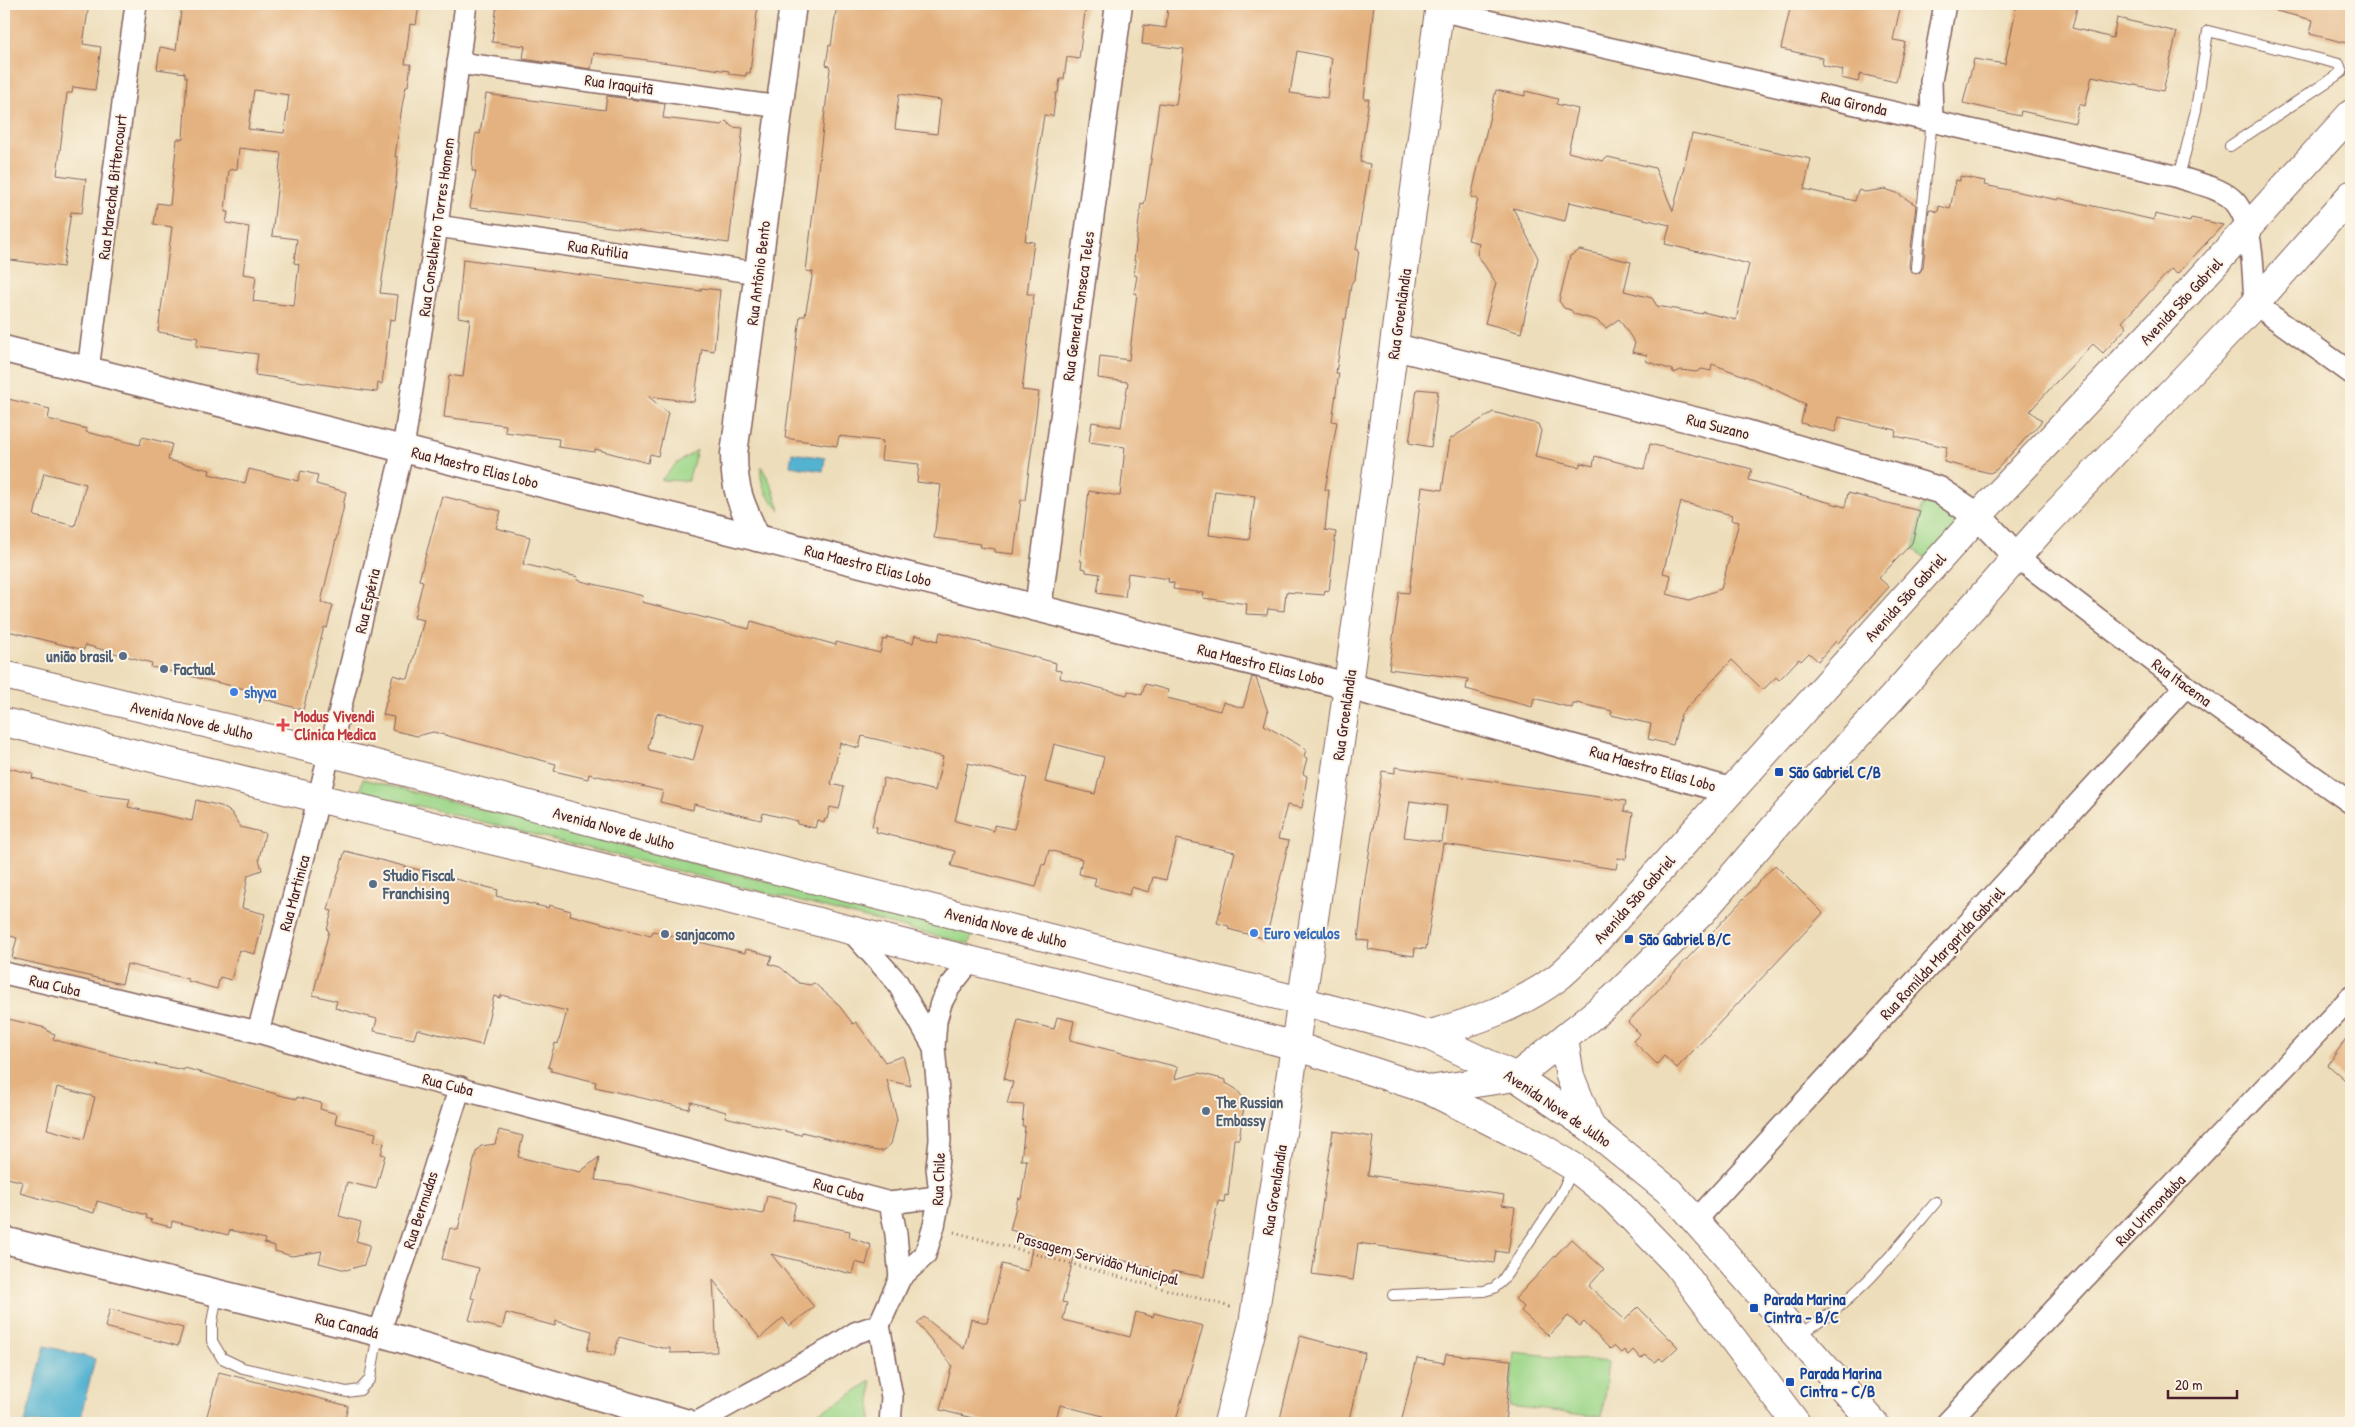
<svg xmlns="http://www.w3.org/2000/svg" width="2355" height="1427" viewBox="0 0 2355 1427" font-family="'Patrick Hand',sans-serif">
<rect width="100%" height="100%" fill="#fcf5e5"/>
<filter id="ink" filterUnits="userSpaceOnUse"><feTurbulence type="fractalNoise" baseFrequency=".02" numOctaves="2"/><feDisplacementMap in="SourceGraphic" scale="10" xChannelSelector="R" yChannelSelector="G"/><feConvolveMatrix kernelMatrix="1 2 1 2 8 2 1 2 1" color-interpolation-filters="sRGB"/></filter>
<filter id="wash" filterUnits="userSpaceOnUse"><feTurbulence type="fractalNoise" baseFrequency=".0096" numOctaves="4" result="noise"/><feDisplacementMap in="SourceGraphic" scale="20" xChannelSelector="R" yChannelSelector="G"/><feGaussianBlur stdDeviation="1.12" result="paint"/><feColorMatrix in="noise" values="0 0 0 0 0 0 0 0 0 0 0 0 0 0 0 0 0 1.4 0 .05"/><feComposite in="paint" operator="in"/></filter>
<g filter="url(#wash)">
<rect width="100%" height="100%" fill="#edddba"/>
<g fill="#9ed78a" stroke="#747b5a">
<polygon points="697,450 688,481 661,480 676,464"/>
<path d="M761,466L771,484L780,510C767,497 759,484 761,466Z"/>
<polygon points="1925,493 1971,518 1931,562 1913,549"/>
<polygon points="363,779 972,934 969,944 360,791"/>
<polygon points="1514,1352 1608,1362 1602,1417 1509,1406"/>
<polygon points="871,1381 871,1423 795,1423 838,1403"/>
</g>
<g fill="#53b3d1" stroke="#4e697e">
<polygon points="792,453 825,458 823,471 790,466"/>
<polygon points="45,1346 95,1359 79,1423 25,1423"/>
</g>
<g id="blocks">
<g fill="#e4b280" fill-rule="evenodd">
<polygon points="4,4 89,4 83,44 101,47 95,90 73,87 72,93 67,93 57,175 86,179 82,213 71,212 63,267 4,259"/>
<path d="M182,4H419L416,25L410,24L405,64H411L408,86H406L402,106L395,157H398L395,194L380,293L398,295L395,320L390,319L382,384L378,383L377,392L255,375L258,354L196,346L198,338L158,332L172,227L154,224L157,203L170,205L177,139H183L187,77H185V73L157,69L160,47L176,50ZM254,90L289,95L284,133L248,129ZM239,148L281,153L272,236L297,239L294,263L299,264L294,306L253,301L256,276L243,274L249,227L226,223L228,212H225L229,170L237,169Z"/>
<polygon points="497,4 758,4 750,73 746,73 746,76 729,74 729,71 594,53 591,69 523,59 525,46 492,42"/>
<path d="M837,4H1086L1079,59L1067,57L1064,79H1060L1058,93H1056L1053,116L1044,115L1025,241L1034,242L1027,294H1034L1022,390L1039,392L1025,500H1021L1014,554L995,552V549L980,547L981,544L934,538L941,485L917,482L919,464L881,460L883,441L839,436L837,446L785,438L800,316H805L813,272L806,271L830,69L829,66L826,65L829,45L831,46ZM899,94L941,100L937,134L895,129Z"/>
<path d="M1173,4H1374L1364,99H1369L1360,162L1370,164L1356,250H1359L1355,278L1351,284L1346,319H1344L1336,373H1339L1332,421L1337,422L1325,490H1329L1325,530L1336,532L1329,591L1325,590L1324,595L1286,592L1284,611L1268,609L1267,615L1246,614L1247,604L1203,598L1204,593L1173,589L1174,583L1168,582L1169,579L1128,573L1125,597L1097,593L1100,574L1086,572V569L1081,568L1082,561H1080L1089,491L1120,496L1125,447L1089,442L1092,422L1121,427L1128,382L1098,378L1100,356L1129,360L1137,293H1134L1137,276L1134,275L1136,261H1134L1141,204L1144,205L1146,196L1159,103L1176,105L1184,49L1142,44L1144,25L1166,28L1168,6L1172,7ZM1297,51L1332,58L1327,98L1290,93ZM1215,491L1255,496L1249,540L1209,535Z"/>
<polygon points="1791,4 1901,4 1893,40 1905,42 1896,82 1860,74 1858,82 1841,78 1843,70 1822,65 1823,58 1781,49"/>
<polygon points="2017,4 2078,4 2072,28 2113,38 2117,18 2177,32 2163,91 2092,76 2085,106 2079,104 2075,123 2021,111 2020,116 1963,103 1974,59 2005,64"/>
<polygon points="2277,4 2351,4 2351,44 2310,34 2313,20 2276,11"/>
<polygon points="1496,90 1525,96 1525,91 1558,99 1556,104 1578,109 1568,152 1603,161 1608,157 1655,168 1673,211 1692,134 1811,159 1804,189 1855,201 1858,190 1865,192 1885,189 1897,193 1916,205 1909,266 1910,270 1915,274 1919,273 1923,268 1929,209 1938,212 1939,206 1950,209 1956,180 1960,181 1960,176 1985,181 1984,185 2058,200 2058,198 2154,220 2155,214 2190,222 2191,218 2223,225 2177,274 2171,269 2122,322 2127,327 2103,353 2093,344 2057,381 2030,411 2042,421 1996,470 1990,473 1944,462 1947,447 1895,436 1896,430 1839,417 1835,432 1801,423 1805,404 1753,379 1712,364 1711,371 1702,369 1696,372 1681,370 1674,373 1672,370 1646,361 1647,355 1632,352 1635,343 1619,319 1606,328 1596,320 1574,314 1571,310 1564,308 1559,301 1570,256 1580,250 1631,262 1624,291 1652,298 1657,306 1703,314 1703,312 1736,320 1749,264 1665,244 1670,225 1569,202 1565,221 1513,208 1538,258 1521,333 1485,323 1496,283 1477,254 1479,243 1468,240 1478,199 1471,197"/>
<polygon points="486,94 605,110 607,96 665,104 663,118 722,125 726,121 732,127 743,128 729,243 470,208 476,171 472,171 473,150 476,133 480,134"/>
<polygon points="463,259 701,291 701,288 720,290 714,351 702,349 694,402 648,396 668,413 658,456 650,454 648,463 595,449 595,452 558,447 559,439 505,432 506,425 444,417 449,375 463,377 470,319 458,317"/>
<polygon points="1417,389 1438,391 1431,447 1409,443"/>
<path d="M4,398L50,409L48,419L87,429L86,432L140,445L142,437L172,444L168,460L210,470L209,474L245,483L249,469L298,481L301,471L318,475L316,484L346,492L343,506H344L321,602L333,605L327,628L324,627L303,710L257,697L258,692L151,667L152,663L85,645L84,650L4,630ZM44,473L86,484L75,526L34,516Z"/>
<path d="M1493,412L1538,424L1541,431L1535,457L1579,467L1581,463L1593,466L1595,456L1644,469L1650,444L1752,469L1749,480L1845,507L1848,493L1920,511L1912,543L1879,578L1889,587L1838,643L1836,641L1818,661L1809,653L1801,661L1799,659L1779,680L1776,677L1763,690L1732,660L1681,714L1673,745L1648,739L1651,724L1611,715L1612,711L1577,703V704H1573L1572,708L1534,698L1532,707L1466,689L1468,679L1389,669L1399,592L1409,593L1422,487L1442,490L1450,439ZM1681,502L1732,515L1731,520L1739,522L1721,589L1689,600L1667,594L1671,575L1663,573Z"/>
<path d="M442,496L501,511L496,528L530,537L523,564L578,577L577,580L643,596L642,602L749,629L751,621L836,645V642L880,653L883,639L886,640L887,637L913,643L915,635L938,641L940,632L1056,663L1055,670L1061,671L1060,678L1127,695L1128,691L1142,695L1145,684L1168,690L1167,698L1220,711L1223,702L1243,708L1252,677L1256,678L1268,712L1264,725L1306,749L1304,757L1307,758L1303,774L1307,776L1302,808L1287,805L1278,839L1289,841L1266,939L1228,929L1229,926L1217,923L1235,852L1177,839L1166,880L1153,877L1149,892L1131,887L1129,895L1094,886L1096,878L1079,874L1082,859L1049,850L1045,865L1042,864L1036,887L951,866L955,851L876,832L877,827L872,826L884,778L935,791L943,757L888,742L862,736L859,748L840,743L831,784L844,787L839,809L830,807L827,819H825L824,822L817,820L815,828L797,824L798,821L763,813L761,820L694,804L693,810L660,802L663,791L589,774L588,779L554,771L556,764L433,732L417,736L392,730L394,717L383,715L386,702L393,675L408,679L424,620L414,618L423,581L419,580ZM657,713L703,724L693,761L649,750L648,747ZM1054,744L1104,757L1095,794L1045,782ZM968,763L1027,778L1014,829L994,825V831L955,821Z"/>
<polygon points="4,767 33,774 32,778 98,795 130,799 128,807 192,821 196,800 221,806 232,813 240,827 265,833 259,859 262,870 248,875 242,908 265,914 255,954 239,950 231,980 220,977 217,989 188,981 188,979 127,964 122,984 12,958 17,938 4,934"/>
<path d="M1395,767L1626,801L1624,811L1633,813L1626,859L1618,858L1616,869L1443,844L1426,949L1415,948L1414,956L1368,949L1369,941L1358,940L1365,880L1382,771L1395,773ZM1410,801L1447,806L1442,842L1404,837Z"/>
<polygon points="345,851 498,890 496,896 548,908 549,905 571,911 570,915 651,936 653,931 745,953 746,949 772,956 769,964 780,967 799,983 810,985 814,983 837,1003 853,1024 856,1022 885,1062 903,1056 911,1086 887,1080 897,1120 891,1144 883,1151 877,1151 802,1132 801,1135 725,1117 726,1112 691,1102 689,1109 595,1087 596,1082 551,1071 551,1068 548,1067 555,1043 558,1044 567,1011 501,995 500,998 494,996 482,1045 417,1029 414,1039 374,1031 377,1019 335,1008 337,1001 313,995 329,931 327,930 332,911 328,910 332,894"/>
<polygon points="1775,865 1823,913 1677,1068 1664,1056 1657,1064 1633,1041 1640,1034 1628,1022"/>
<polygon points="1057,1017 1074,1021 1070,1040 1178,1067 1175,1079 1199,1073 1226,1080 1226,1083 1236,1089 1245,1100 1239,1139 1234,1139 1228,1196 1225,1195 1224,1202 1218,1201 1204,1277 1172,1271 1168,1282 1149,1277 1151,1267 1076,1250 1062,1302 1067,1303 1063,1320 1130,1337 1136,1312 1153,1317 1154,1313 1203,1326 1175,1423 1101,1423 1103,1416 1060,1405 1055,1423 993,1423 940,1410 952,1365 917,1323 924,1317 964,1349 971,1319 987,1323 1002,1264 1028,1271 1034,1236 1010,1230 1018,1198 1021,1199 1027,1160 1021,1160 1025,1126 1022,1126 1024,1105 1007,1104 1013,1082 1004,1079 1018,1020 1054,1029"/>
<path d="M4,1018L46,1028L49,1032L55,1034L53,1039L62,1042L133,1060L184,1070L185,1068L283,1096L297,1099V1097L321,1103L320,1109L337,1114L335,1123L376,1133L374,1141L384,1143L381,1154L385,1155L376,1189L347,1182L339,1216L361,1222L356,1241L370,1245L364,1265L346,1270L319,1263L322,1251L292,1256L275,1251V1246L264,1243L265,1239L230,1230L228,1235L172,1221L171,1227L151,1222L152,1220L146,1218L147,1215L97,1201L94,1213L20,1193L23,1182L4,1177ZM57,1087L95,1097L84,1139L47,1129Z"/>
<polygon points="2351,1031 2351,1085 2328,1065"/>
<polygon points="499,1130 523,1136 518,1157 580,1172 599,1157 595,1180 630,1185 694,1201 763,1214 767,1196 796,1203 792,1220 850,1231 849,1237 871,1245 866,1265 855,1262 852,1274 771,1254 814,1307 789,1326 783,1318 760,1338 713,1280 717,1352 670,1353 670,1348 662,1348 619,1337 614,1356 587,1350 592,1331 556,1321 555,1326 506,1313 502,1329 469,1320 475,1299 471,1298 479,1268 442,1259 450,1228 458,1230 476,1152 481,1146 495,1144"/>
<polygon points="1333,1131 1373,1137 1368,1175 1504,1195 1502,1205 1515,1207 1508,1253 1496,1251 1494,1263 1358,1243 1353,1280 1312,1274"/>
<polygon points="1571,1239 1604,1269 1589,1286 1625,1320 1638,1307 1678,1347 1663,1361 1660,1358 1655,1362 1645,1355 1641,1359 1633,1350 1628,1355 1624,1350 1621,1353 1614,1346 1610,1349 1584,1322 1580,1326 1568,1316 1549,1336 1521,1311 1524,1307 1515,1299"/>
<polygon points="110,1309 183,1328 178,1346 105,1327"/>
<polygon points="1300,1336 1365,1353 1348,1423 1279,1423"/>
<polygon points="1446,1354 1511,1360 1505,1423 1401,1423 1417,1358 1444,1363"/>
<polygon points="219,1372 348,1406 344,1423 205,1423"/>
</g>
</g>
</g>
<g filter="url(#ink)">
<use href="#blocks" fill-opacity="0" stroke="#83625d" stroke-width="1"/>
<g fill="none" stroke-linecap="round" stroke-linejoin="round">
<defs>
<g id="service">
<polyline points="2179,177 2196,110 2208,31 2339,64 2342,72 2230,146"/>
<polyline points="1916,267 1932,120"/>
<polyline points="217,1294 212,1323 212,1341 222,1358 243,1368 347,1392 360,1390 370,1379 378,1334"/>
<polyline points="1393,1295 1484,1291 1494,1288 1502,1281 1557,1201 1574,1168"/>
<path d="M1799,1335C1857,1301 1893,1253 1936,1202"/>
</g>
<g id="minor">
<path d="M1439,10L2175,176C2193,183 2217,186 2232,199C2254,218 2253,277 2255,304L2351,373"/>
<polyline points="458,63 780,107"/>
<polyline points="1932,120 1931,81 1945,4"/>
<polyline points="437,226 758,273"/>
<polyline points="88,370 136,4"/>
<polyline points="2017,557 2186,686 2351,803"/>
<polyline points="851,931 897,982 934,1047"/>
<polyline points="4,973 258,1032 367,1064 890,1203 929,1198 940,1194"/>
<polyline points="258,1032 312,825 403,449 437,226 466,4"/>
<polyline points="890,1203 896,1234 900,1278"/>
<polyline points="1697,1219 2186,686"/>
<polyline points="879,1325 900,1278 925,1255 934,1226 940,1194 937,1167 940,1140 939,1103 934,1047 936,1021 941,1003 949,988 971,960"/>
<polyline points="879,1325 892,1397 890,1423"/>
<polyline points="379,1333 420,1214 460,1087"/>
<polyline points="696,1423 830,1349 855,1333 879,1325"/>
<polyline points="1947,1423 2351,997"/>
</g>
<g id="tertiary">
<polyline points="1395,347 1742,432 1939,490 1978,516 2017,557"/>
<polyline points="4,349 1348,686 1731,791"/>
<path d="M757,538C742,506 734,491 734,454L793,4"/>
<polyline points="1038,608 1119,4"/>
<polyline points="4,1240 379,1333 688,1423"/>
</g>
<polyline id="secondary" points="1228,1423 1253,1324 1287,1100 1343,722 1440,4"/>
<g id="primary">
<polyline points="4,675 368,762 709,853 1301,1001 1427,1035 1516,1077 1591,1128 1670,1192 1874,1423"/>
<polyline points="4,722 565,858 1088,990 1295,1046 1429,1090 1534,1143 1574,1167 1613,1198 1676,1263 1796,1423"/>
<path d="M1427,1035C1473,1022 1518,1007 1557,978C1571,967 1583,953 1596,941L1978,516L2190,291L2351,114"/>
<polyline points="1564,1039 1570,1076 1591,1128"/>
<polyline points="1429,1090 1516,1077 1613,999 1702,912 1803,794 1892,698 2046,524 2255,304 2351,195"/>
</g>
</defs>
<use href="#service" stroke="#83625d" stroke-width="12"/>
<use href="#minor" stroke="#83625d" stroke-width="24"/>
<use href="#tertiary" stroke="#83625d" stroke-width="29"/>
<use href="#secondary" stroke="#83625d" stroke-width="30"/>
<use href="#primary" stroke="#83625d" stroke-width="30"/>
<polyline stroke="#83625d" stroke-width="3" stroke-dasharray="1 4" stroke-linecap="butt" points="954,1232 1231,1307"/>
<use href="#service" stroke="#fff" stroke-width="10"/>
<use href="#minor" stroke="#fff" stroke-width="21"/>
<use href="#tertiary" stroke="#fff" stroke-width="26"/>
<use href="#secondary" stroke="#fff" stroke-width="28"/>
<use href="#primary" stroke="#fff" stroke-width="28"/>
</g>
</g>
<g fill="#5c6f8a" stroke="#fcf5e5" stroke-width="2">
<circle cx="123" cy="656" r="5"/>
<circle cx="164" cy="669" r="5"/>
<circle cx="373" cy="884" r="5"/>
<circle cx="665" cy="934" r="5"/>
<circle cx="1206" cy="1111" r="5"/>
</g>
<g fill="#3f7fe0" stroke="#fcf5e5" stroke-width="2">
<circle cx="234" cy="692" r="5"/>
<circle cx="1254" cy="933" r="5"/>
</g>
<path fill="#e0444e" stroke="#fcf5e5" stroke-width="2" d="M280.5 717.5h5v5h5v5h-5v5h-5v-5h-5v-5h5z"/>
<g fill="#1a4fb4" stroke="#fcf5e5" stroke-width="2">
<rect x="1774" y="767" width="10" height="10" rx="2.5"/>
<rect x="1624" y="934" width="10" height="10" rx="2.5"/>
<rect x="1749" y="1303" width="10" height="10" rx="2.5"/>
<rect x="1785" y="1377" width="10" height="10" rx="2.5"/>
</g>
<g text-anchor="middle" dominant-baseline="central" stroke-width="4" stroke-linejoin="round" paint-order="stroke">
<g font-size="16" fill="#4a1f2b" stroke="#fcf5e5">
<text transform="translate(619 84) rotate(8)">Rua Iraquitã</text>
<text transform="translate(1854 103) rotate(12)">Rua Gironda</text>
<text transform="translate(112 187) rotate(-83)">Rua Marechal Bittencourt</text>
<text transform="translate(436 227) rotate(-82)">Rua Conselheiro Torres Homem</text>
<text transform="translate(598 249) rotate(8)">Rua Rutilia</text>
<text transform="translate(758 273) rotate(-83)">Rua Antônio Bento</text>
<text transform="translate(2181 301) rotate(-47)">Avenida São Gabriel</text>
<text transform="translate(1078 306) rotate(-82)">Rua General Fonseca Teles</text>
<text transform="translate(1399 314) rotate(-82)">Rua Groenlândia</text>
<text transform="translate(1718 426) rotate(14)">Rua Suzano</text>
<text transform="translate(475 467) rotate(14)">Rua Maestro Elias Lobo</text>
<text transform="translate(868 565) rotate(14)">Rua Maestro Elias Lobo</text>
<text transform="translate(1905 597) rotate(-48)">Avenida São Gabriel</text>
<text transform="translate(367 601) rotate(-77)">Rua Espéria</text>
<text transform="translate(1261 664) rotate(14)">Rua Maestro Elias Lobo</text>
<text transform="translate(2182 682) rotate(36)">Rua Itacema</text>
<text transform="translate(1344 715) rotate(-82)">Rua Groenlândia</text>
<text transform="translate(192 720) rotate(13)">Avenida Nove de Julho</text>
<text transform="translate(1653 768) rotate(16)">Rua Maestro Elias Lobo</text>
<text transform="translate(614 828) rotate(15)">Avenida Nove de Julho</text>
<text transform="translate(294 893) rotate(-75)">Rua Martinica</text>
<text transform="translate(1634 899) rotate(-48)">Avenida São Gabriel</text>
<text transform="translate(1006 927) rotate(14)">Avenida Nove de Julho</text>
<text transform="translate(1942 953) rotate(-47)">Rua Romilda Margarida Gabriel</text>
<text transform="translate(55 985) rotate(13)">Rua Cuba</text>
<text transform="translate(448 1084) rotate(14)">Rua Cuba</text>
<text transform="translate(1558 1108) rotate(34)">Avenida Nove de Julho</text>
<text transform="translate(938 1179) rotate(-88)">Rua Chile</text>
<text transform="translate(839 1189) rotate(15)">Rua Cuba</text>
<text transform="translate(1274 1190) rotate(-81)">Rua Groenlândia</text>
<text transform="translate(420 1210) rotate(-72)">Rua Bermudas</text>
<text transform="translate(2150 1210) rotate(-46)">Rua Urimonduba</text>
<text transform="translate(1098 1258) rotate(15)">Passagem Servidão Municipal</text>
<text transform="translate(347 1325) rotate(14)">Rua Canadá</text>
</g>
<g font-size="16" font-weight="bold" fill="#4e5e75" stroke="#fcf5e5" text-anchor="start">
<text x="113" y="656" text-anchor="end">união brasil</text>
<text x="174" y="669">Factual</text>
<text x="383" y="875">Studio Fiscal<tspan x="383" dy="18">Franchising</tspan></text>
<text x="675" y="934">sanjacomo</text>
<text x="1216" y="1102">The Russian<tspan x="1216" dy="18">Embassy</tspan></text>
</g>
<g font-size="16" font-weight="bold" fill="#366cbe" stroke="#fcf5e5" text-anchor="start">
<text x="244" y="692">shyva</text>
<text x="1264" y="933">Euro veículos</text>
</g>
<g font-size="16" font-weight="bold" fill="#be3a42" stroke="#fcf5e5" text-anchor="start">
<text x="294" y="716">Modus Vivendi<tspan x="294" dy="18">Clínica Medica</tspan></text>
</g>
<g font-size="16" font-weight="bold" fill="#164399" stroke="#fcf5e5" text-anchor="start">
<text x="1789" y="772">São Gabriel C/B</text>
<text x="1639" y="939">São Gabriel B/C</text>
<text x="1764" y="1299">Parada Marina<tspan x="1764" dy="18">Cintra - B/C</tspan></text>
<text x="1800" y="1373">Parada Marina<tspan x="1800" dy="18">Cintra - C/B</tspan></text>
</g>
</g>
<rect width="2355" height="1427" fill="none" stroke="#fcf5e5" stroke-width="20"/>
<path d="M2168 1390v8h69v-8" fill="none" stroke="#4a1f2b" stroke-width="2.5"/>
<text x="2175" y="1390" font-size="15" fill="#4a1f2b" stroke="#fcf5e5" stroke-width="4" paint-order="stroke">20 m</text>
</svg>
